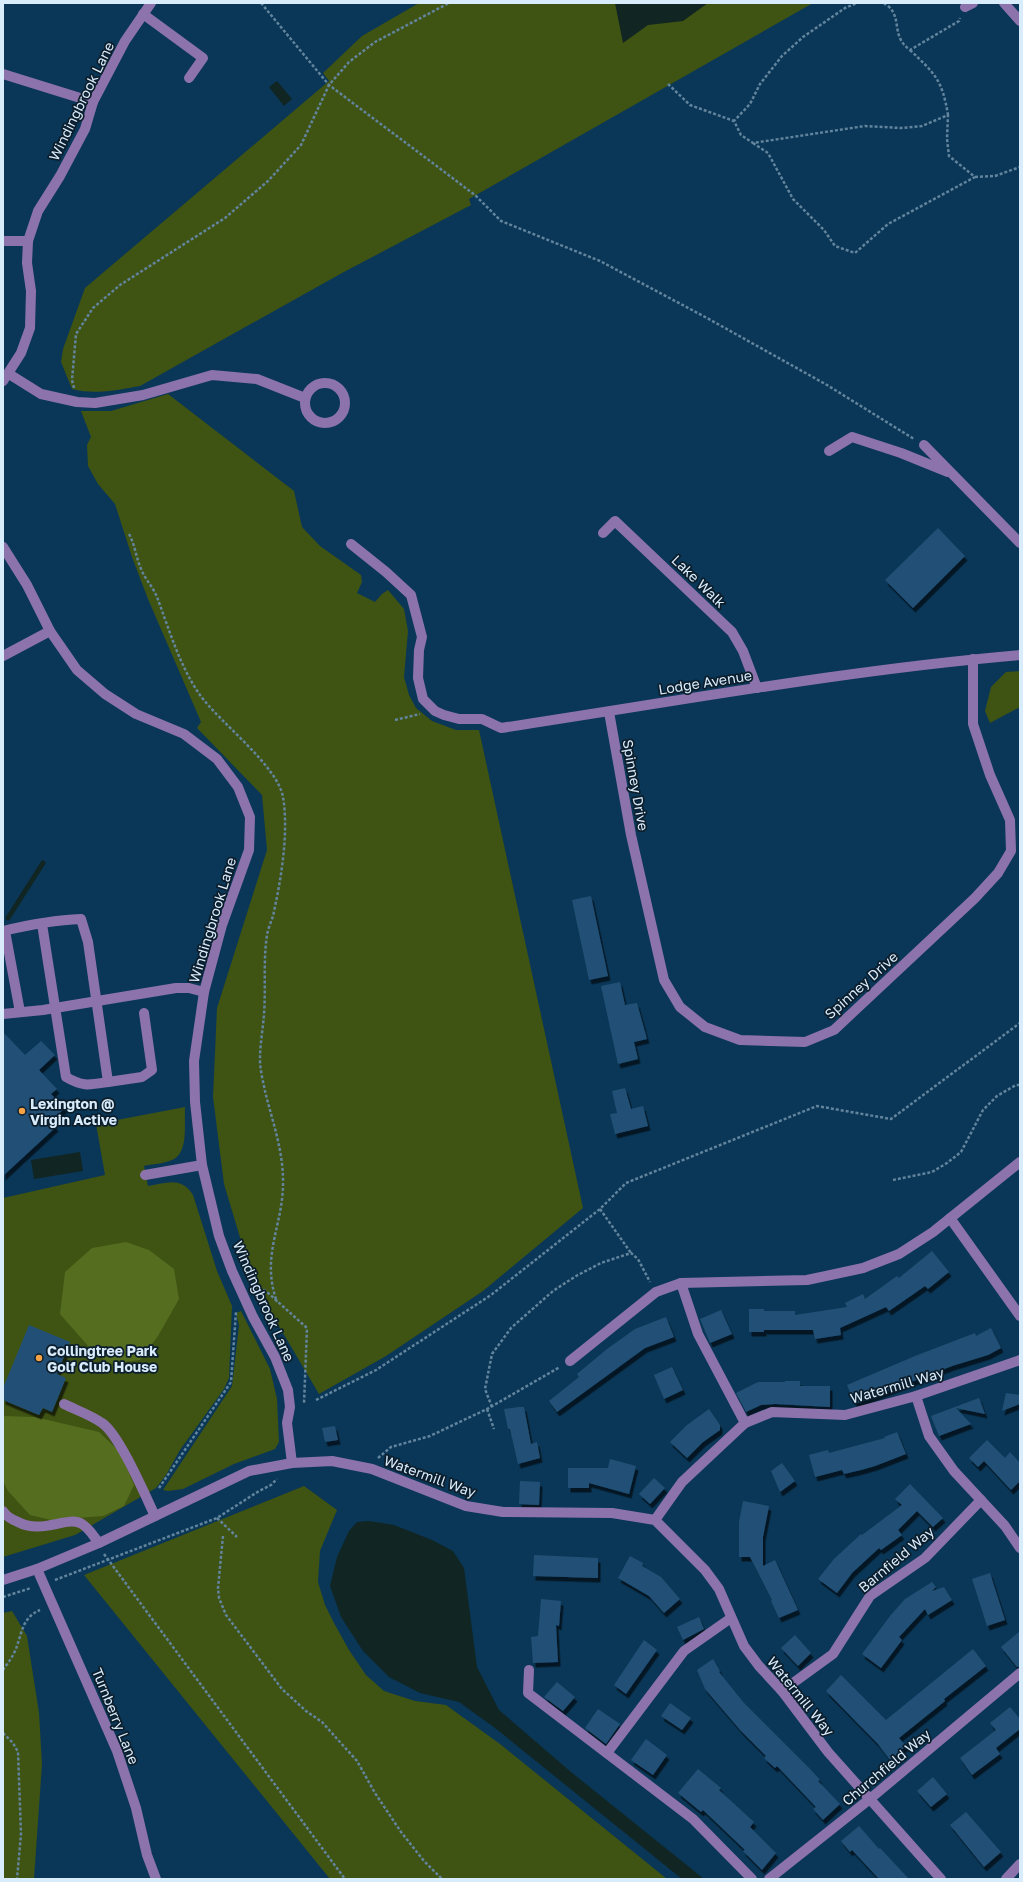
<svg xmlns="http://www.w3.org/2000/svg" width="1023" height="1882" viewBox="0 0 1023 1882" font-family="'Golos Text',sans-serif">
<defs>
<filter id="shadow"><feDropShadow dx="2.5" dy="4.5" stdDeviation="0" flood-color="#0009"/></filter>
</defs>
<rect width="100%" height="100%" fill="#0a3757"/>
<g fill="#3f5313">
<path d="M419,3H813L469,199L471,205L342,273L140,386C118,390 94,395 72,389L61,362L63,349L85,288L329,81L323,73L362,36Z"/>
<polygon points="168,394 294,491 302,527 320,546 361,575 362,582 357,593 375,602 382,594 388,590 404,609 408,631 404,677 409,695 416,708 432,721 456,730 479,730 583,1208 483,1291 386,1356 319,1394 254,1284 224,1184 213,1097 217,1008 267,850 262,795 197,728 201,722 148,599 132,557 115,504 98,484 88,466 87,445 91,437 81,411 111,411"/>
<polygon points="1020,671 1020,707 990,723 985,711 991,687 1006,672"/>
<path d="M185,1107C184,1123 189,1153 172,1160C163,1164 152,1164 144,1166L148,1186C167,1183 181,1176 193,1195L217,1271L232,1306L229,1378L224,1389L180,1450L166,1475L156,1488L75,1535L3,1557V1198L105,1175L96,1124Z"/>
<polygon points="241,1311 270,1369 277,1399 279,1442 275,1449 234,1464 183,1489 168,1491 163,1490 232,1386 239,1325 236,1313"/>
<polygon points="304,1486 337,1510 320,1551 318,1582 325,1605 334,1623 349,1650 366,1675 384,1691 415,1701 446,1705 500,1744 667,1879 330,1879 84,1575"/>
<polygon points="12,1611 27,1636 39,1713 42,1764 34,1879 3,1879 3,1613"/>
</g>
<g fill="#556d1f">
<polygon points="126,1242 149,1250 174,1269 179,1299 158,1336 140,1360 110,1364 89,1347 60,1314 65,1272 92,1248"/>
<polygon points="3,1416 35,1417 99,1432 120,1452 134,1485 124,1506 103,1516 51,1520 30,1515 8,1491 3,1481"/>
</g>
<g fill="#112523">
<polygon points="615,3 708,3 683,21 648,25 623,43"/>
<polygon points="277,81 292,99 284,106 269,87"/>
<polygon points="80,1152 83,1171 34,1179 31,1160"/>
<polygon points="369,1521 394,1525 432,1540 453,1551 464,1568 477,1667 499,1710 571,1772 704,1879 682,1879 495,1728 459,1702 420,1693 389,1677 363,1651 341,1617 330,1586 337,1557 349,1531 357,1522"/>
</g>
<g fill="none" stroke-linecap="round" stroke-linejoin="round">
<polyline stroke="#112523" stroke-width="5" points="8,918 43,863"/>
</g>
<g fill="#215075" filter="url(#shadow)">
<polygon points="938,528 965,556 913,608 885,580"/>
<polygon points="591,896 608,976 589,980 572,900"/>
<polygon points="620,982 625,1005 637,1003 647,1039 634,1042 638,1059 618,1064 601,986"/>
<polygon points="3,1032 25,1055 41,1041 55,1055 39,1070 57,1089 51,1094 65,1108 51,1121 56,1127 3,1176"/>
<polygon points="625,1088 631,1109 643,1106 648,1126 615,1134 610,1114 617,1113 612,1091"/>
<polygon points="932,1251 949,1272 928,1289 925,1286 889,1311 886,1307 840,1328 841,1335 815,1339 813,1330 764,1330 764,1332 749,1332 749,1309 764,1309 764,1311 795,1311 795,1315 847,1307 845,1303 863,1294 865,1299 897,1276 899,1278"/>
<polygon points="721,1310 732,1334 710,1343 700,1319"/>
<polygon points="666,1317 674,1337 645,1348 557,1412 549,1401 579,1377 577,1374 607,1349 635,1329"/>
<polygon points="29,1325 70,1342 57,1374 66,1378 52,1412 43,1408 39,1415 3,1400 3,1388"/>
<polygon points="991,1328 1001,1348 988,1355 952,1366 855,1404 847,1385 915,1356 975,1333 976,1336"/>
<polygon points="672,1367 683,1390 664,1399 654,1375"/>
<polygon points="785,1381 800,1381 800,1386 830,1386 830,1407 775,1404 761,1405 746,1412 736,1393 758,1382 785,1382"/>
<polygon points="1006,1393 1020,1395 1020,1404 1002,1411"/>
<polygon points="979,1398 985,1414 956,1408 971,1424 939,1436 931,1416"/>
<polygon points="519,1407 524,1407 531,1444 537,1442 540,1458 518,1464 510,1429 508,1429 504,1409"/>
<polygon points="709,1409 720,1425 720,1430 703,1442 687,1458 670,1442 687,1425"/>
<polygon points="335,1426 338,1440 325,1442 322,1428"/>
<polygon points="897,1432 906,1454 875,1466 861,1470 844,1474 842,1470 815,1477 809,1455 828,1450 829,1453 885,1438 884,1437"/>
<polygon points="987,1440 1005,1458 1010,1452 1020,1463 1020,1481 1011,1490 984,1461 978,1467 969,1458"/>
<polygon points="610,1459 636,1466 629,1494 589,1483 589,1488 568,1488 568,1468 608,1468"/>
<polygon points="782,1463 795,1481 780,1492 771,1471"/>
<polygon points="654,1478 665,1488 650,1504 639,1494"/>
<polygon points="520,1481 540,1482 539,1505 519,1504"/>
<polygon points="910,1484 943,1518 933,1527 917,1511 898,1530 902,1535 881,1550 879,1548 852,1573 837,1593 818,1579 834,1559 861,1534 862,1535 902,1505 895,1499"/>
<polygon points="743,1501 769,1506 763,1537 763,1566 775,1560 798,1610 779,1618 771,1601 772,1600 750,1557 739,1557 739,1522"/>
<polygon points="534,1555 598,1558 598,1578 533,1576"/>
<polygon points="630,1556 643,1563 642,1566 661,1577 680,1599 664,1613 649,1596 618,1578"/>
<polygon points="990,1573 1005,1620 987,1626 972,1579"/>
<polygon points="932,1582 936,1587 932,1591 944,1587 952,1600 928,1615 925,1609 899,1637 902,1640 881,1668 862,1654 890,1616 905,1599"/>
<polygon points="541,1599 561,1601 559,1626 556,1625 558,1662 533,1663 531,1637 538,1636"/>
<polygon points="699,1617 704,1629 683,1640 677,1627"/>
<polygon points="1020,1631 1020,1667 1017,1667 1001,1647"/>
<polygon points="795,1635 811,1653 798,1666 781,1648"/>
<polygon points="644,1640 657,1650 626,1694 614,1685"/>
<polygon points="973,1649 986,1666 944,1699 945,1701 899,1738 906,1746 890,1760 878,1744 826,1691 841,1675 886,1720"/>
<polygon points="713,1659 720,1671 719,1672 744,1703 812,1771 820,1780 818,1781 840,1804 823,1820 813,1809 816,1807 777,1766 775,1768 764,1758 766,1756 741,1731 705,1689 697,1670"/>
<polygon points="557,1682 575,1697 563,1711 544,1697"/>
<polygon points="670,1703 691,1718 682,1730 661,1716"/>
<polygon points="1010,1707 1020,1719 1020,1729 996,1748 1000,1754 972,1775 960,1758 996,1730 990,1723"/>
<polygon points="598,1709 620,1724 606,1744 585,1728"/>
<polygon points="646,1739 667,1755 653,1775 631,1760"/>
<polygon points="698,1769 721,1788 719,1790 754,1822 750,1827 776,1853 762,1870 743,1851 745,1850 703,1810 701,1812 678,1793"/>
<polygon points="933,1777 947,1794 931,1807 917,1791"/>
<polygon points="966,1812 1001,1852 984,1867 950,1825"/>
<polygon points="859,1826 879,1849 880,1848 909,1879 879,1879 852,1850 850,1852 841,1841"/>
</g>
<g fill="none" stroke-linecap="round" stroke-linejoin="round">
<g stroke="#62849d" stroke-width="2.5" stroke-dasharray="3 2" stroke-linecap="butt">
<polyline points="261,3 329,85 475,195 501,221 600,261 707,318 827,385 914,439"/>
<path d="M884,3C886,5 890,7 891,9C901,22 892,37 910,50L959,21L960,18"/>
<path d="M910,50C935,74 942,79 948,115"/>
<polyline points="668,84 690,105 734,121"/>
<polyline points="753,143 768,153 793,199 824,230 835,246 855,253 888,224 975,177 949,156 947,139 948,115 922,126 901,128 865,126 753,143 741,135 734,121 750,104 760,84 782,56 803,37 845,8 857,3"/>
<polyline points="975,177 995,176 1020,167"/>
<polyline points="74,388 72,380 76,334 93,308 120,285 225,218 268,181 301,145 329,85 349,62 375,42 449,3"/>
<path d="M129,534C135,545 136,557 141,569C145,579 153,587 157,597C169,629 180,667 200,695C220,723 277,765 283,797C289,833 281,880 273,916C271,922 268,929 267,935C263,962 266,987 264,1014C263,1029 260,1044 260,1059C260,1070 263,1081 265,1091C272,1120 283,1150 283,1180C284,1225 260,1255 277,1302"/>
<polyline points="395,720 420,714"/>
<polyline points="893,1180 932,1172 947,1163 961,1152 983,1110 997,1096 1016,1085 1020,1085"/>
<polyline points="600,1209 631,1253"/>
<polyline points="254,1290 261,1288 267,1292 307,1328 304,1404"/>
<polyline points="316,1400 376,1370 491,1295 600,1209 626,1183 817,1106 891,1119 1020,1023"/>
<polyline points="492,1407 485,1389 492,1354 511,1328 553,1291 576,1276 601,1263 631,1253 638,1259 650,1282"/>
<polyline points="487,1409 494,1429"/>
<polyline points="378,1458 391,1447 430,1436 487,1409 560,1367"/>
<polyline points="159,1488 231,1382 236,1312"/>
<polyline points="217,1518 237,1537"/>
<polyline points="223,1536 218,1588 219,1598 226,1615 282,1689 306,1711 322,1722 357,1761 375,1793 401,1832 424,1861 442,1879"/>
<polyline points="104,1554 345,1879"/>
<polyline points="55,1580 217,1518 259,1491 271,1485 277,1479"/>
<polyline points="3,1597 31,1588"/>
<path d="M3,1670C7,1664 12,1658 15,1651C22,1635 21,1618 40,1610"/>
<polyline points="3,1733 13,1743 18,1752 21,1834 17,1879"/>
</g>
<g stroke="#8d73ab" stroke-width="10">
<polyline points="1004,3 1020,21"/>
<polyline points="965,7 973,3"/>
<polyline points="143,14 203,58 189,78"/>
<polyline points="3,74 93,102"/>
<polyline points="3,241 28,241"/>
<polyline points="9,374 41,394 77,402 95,403 143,395 212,375 257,379 305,398"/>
<polyline points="3,381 21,353 30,328 31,291 27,263 28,241 38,211 60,176 85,129 93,102 125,41 151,3"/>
<circle cx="325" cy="403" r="20"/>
<polyline points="924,445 1020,543"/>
<polyline points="829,451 852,437 901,453 948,472"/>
<polyline points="603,533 615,521 732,632 743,651 757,688"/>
<path d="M351,544L386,572L411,595L422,637L419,650L418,678L423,699L435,711L444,715L459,719H482L501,728C673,702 846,670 1020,655"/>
<polyline points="3,547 27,585 50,631 77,670 105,694 136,714 184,734 217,759 238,787 250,817 249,850 222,925 204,992 194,1061 195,1102 202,1165 219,1236 232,1271 253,1317 275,1357 288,1390 290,1407 287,1423 292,1463 249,1471 99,1543 37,1569 3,1580"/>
<polyline points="3,656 50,631"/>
<polyline points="609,712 631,835 664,980 680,1007 705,1027 740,1040 805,1042 834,1030 975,898 998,873 1011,851 1010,820 990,775 973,724 973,659"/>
<path d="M3,931C28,925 55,920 81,919L88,942L108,1082C89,1085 83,1087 66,1077L42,924"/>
<polyline points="5,931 20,1012"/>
<polyline points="3,1014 43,1010 176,988 189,988 204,992"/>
<polyline points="108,1082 142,1077 152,1070 144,1013"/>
<polyline points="145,1175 202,1165"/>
<polyline points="950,1218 1020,1316"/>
<polyline points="681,1283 698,1334 745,1423"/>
<polyline points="570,1361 656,1292 681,1283 807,1280 863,1268 899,1254 933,1232 1020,1162"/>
<polyline points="916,1396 929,1436 954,1471 1005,1526 1020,1548"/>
<path d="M64,1404C76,1410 91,1415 102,1423C119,1434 145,1495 155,1516"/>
<polyline points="292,1463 332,1461 372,1469 466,1506 503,1512 612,1513 655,1520 705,1570 719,1589 744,1646 759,1666 782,1691 828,1752 941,1879"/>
<path d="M3,1511C6,1516 13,1520 18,1522C42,1535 68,1515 82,1524C89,1528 94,1537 99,1543"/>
<polyline points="655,1520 682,1482 745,1423 772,1412 845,1415 916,1396 1020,1360"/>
<polyline points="37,1569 117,1751 136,1808 147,1855 156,1879"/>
<polyline points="529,1670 528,1693 693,1819 752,1879"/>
<polyline points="782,1691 833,1654 870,1596 925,1558 981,1500"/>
<polyline points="607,1753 684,1651 731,1618"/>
<polyline points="769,1879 871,1798 1020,1673"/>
<polyline points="1006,1879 1020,1864"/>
</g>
</g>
<g fill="#f6a247" stroke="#0c1d2b" stroke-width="1.5">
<circle cx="22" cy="1111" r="4"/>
<circle cx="39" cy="1358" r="4"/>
</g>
<g text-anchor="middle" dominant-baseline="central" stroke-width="3.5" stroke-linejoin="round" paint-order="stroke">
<g font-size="14" fill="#d9ecfc" stroke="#0c1d2b">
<text transform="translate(81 101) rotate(-64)">Windingbrook Lane</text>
<text transform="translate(699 581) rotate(44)">Lake Walk</text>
<text transform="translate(705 682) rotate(-9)">Lodge Avenue</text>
<text transform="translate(636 785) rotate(80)">Spinney Drive</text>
<text transform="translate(212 920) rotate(-73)">Windingbrook Lane</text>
<text transform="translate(861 985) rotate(-42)">Spinney Drive</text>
<text transform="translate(264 1301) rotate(66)">Windingbrook Lane</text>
<text transform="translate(897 1385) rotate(-16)">Watermill Way</text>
<text transform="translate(430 1476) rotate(20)">Watermill Way</text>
<text transform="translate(896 1559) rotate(-40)">Barnfield Way</text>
<text transform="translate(801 1696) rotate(51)">Watermill Way</text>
<text transform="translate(116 1716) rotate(68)">Turnberry Lane</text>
<text transform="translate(886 1767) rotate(-40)">Churchfield Way</text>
</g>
<g font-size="14" font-weight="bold" fill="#d9ecfc" stroke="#0c1d2b" text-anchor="start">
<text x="30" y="1103">Lexington @<tspan x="30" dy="16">Virgin Active</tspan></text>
<text x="47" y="1350">Collingtree Park<tspan x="47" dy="16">Golf Club House</tspan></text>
</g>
</g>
<rect width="1023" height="1882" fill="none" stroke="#d9ecfc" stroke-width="8"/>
</svg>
